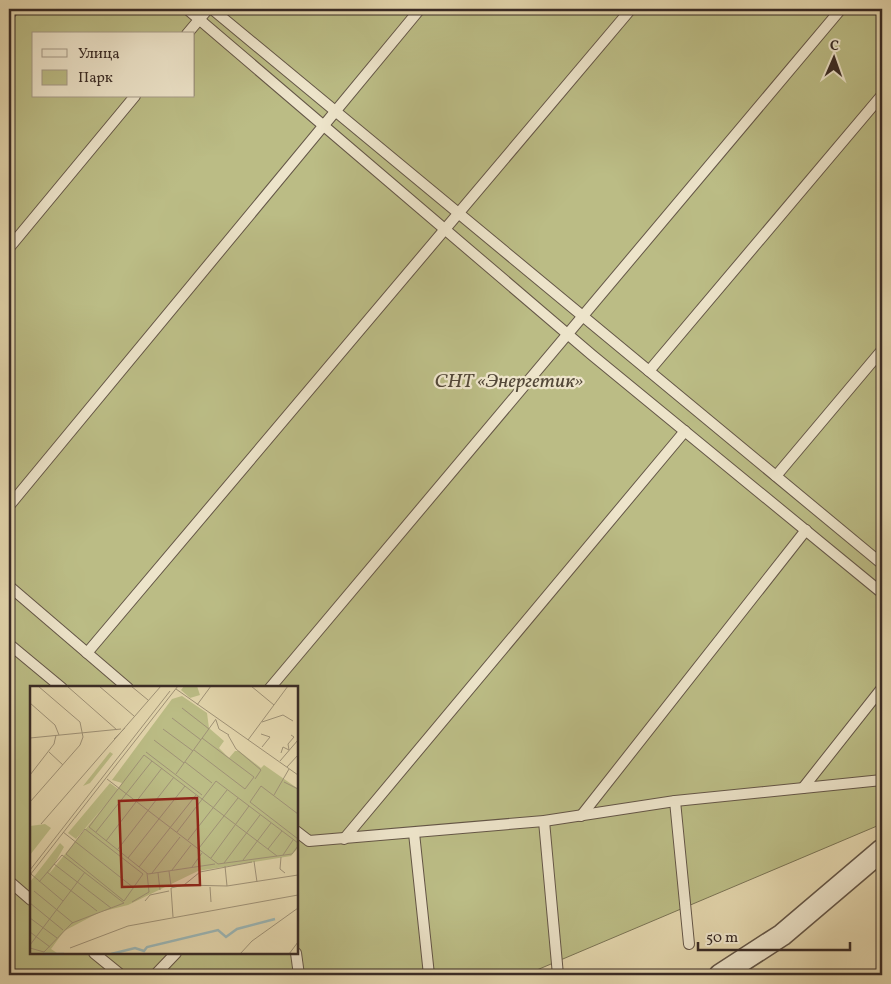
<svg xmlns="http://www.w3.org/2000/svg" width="891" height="984" viewBox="0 0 891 984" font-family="Vollkorn,serif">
<rect width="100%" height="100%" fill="#e3d6ad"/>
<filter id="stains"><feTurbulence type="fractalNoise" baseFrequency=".004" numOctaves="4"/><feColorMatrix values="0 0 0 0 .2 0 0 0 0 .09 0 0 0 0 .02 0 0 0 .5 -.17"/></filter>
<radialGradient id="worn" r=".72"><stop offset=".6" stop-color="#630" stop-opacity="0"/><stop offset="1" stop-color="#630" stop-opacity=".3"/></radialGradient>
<path fill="#bbbc85" stroke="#7a7455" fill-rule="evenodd" d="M9,9H882V826H877L525,975H9ZM34,34H194V96H34ZM31,688H296V953H31Z"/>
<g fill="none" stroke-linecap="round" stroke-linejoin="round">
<defs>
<g id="lane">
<polyline points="187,9 592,355 882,593"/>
<polyline points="212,9 882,564"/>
<polyline points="9,15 14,9"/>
<polyline points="187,34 208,9"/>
<polyline points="9,248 135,96"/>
<polyline points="649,371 882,95"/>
<polyline points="776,476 882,350"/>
<polyline points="9,506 420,9"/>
<polyline points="9,586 128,688"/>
<polyline points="9,644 62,688"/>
<polyline points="87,653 631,9"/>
<polyline points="270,688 841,9"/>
<polyline points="803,788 882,688"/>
<polyline points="675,801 689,944"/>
<polyline points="581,816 806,530"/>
<polyline points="544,821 558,975"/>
<polyline points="296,831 309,841 544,821 675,801 882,780"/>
<polyline points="414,833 429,975"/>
<polyline points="344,839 685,431"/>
<polyline points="9,881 31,900"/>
<polyline points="94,953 121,975"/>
<polyline points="296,953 299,975"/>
<polyline points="155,975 176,953"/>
</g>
<polyline id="street" points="720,975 782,935 882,850"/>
</defs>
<use href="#lane" stroke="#645647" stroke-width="12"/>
<use href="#street" stroke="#645647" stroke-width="24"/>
<use href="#lane" stroke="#ede4ca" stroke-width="10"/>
<use href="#street" stroke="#ede4ca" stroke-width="21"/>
</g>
<g text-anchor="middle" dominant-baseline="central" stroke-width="4.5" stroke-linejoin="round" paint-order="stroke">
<g font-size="20" font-style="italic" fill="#534838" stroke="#ede4ca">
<text x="509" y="382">СНТ «Энергетик»</text>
</g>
</g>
<g transform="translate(30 686)">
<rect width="268" height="268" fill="#e3d6ad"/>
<path d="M154,0H167L170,9L160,12L151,4ZM152,10L177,27L179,42L194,55L189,62L199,72L205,65H209L231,82L234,79L267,102V163L261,170L168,185L98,219L70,226L34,245L21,263L27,267H0V196L30,157L34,161L18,189L76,118L46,153L38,147L80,97L88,103L92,97L82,94L142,13ZM80,66L83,68L60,97L53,100ZM15,138L21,142L0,169V140Z" fill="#bbbc85"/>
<path fill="none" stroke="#9bb6b6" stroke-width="2.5" d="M13,268H34M81,268L105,262L114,265L117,261L188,244L196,251L207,243L245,233"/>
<path fill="none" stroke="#9f9277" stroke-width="1" d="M37,0L87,44M69,0L104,30M101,0L118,14M221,0L244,19M146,3L268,89M0,17L25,39L29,49M167,19L181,0M152,22L179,43M142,32L171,54M186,34L189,43L199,49M232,36L253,29L263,35M133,43L163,65M231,48L240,51L232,61M198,49L206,63L231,84L225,93M0,52L91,43M84,53L95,42M124,54L154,77M218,54L258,0M164,64L215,103L224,91L172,52M19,66L33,79M116,66L172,109M251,67L253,61L259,64L258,58L264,51L261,49M250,75L268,54M155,76L182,97M257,81L268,69M146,88L186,33M0,89L24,58L26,49M77,93L90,103M254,96L268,103M90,103L188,178L262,168L268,160M244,109L259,83M0,116L50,59L53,51L50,36L8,0M268,128L231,100L220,116L268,153M11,138L131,0M55,143L113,188L94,215L36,168ZM33,146L104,202M66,146L122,75M147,146L186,95L268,157M158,154L197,104M76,155L132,82M169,162L208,112M88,163L144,91M238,163L252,145M253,169L263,154M251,171L250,183L255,187M98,172L155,100M181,172L219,120M213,174L241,137M224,175L227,196M194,177L230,129M24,178L81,222M185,178L118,188L59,141L114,69L247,170M195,180L197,200M109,181L166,109M162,181L172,167M0,184L140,5M142,184L161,159M139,185L141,200M17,186L67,225M122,187L150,151M128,187L130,204M1,188L33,215M0,189L148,0M155,199L197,200L268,189M180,201L181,216M4,205L43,237M115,215L120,209L139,205M102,216L119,206L117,187M0,217L33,244M143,231L141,202L154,199L170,186L222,176M0,232L27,252M0,246L20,261M0,259L55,186M0,262L14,266L42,237L94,217L32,169L9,196M40,262L98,240L268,209M210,268L222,255L268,222M259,268L268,256"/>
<path fill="#8f2418" fill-opacity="0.15" stroke="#8f2418" stroke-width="2.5" d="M167,112L170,199L92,201L89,115Z"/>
<rect width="268" height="268" fill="none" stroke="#392b25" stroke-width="2.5"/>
</g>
<rect width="891" height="984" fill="none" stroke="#e3d6ad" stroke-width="30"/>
<rect x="10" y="10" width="871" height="964" fill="none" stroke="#392b25" stroke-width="2.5"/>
<rect x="15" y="15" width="861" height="954" fill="none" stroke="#392b25"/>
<rect x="32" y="32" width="162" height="65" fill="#ede4ca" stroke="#a59a88"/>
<rect x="42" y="49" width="25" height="8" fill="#ede4ca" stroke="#a59a88"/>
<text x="78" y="58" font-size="15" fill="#392b25">Улица</text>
<rect x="42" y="70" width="25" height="15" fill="#bbbc85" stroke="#a59a88"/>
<text x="78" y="82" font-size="15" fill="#392b25">Парк</text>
<g transform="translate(834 58) rotate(2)" stroke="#ede4ca" stroke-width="4" paint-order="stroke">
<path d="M0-4L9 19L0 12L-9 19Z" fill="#392b25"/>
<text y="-8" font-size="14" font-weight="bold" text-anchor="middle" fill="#392b25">С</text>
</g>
<path d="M698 942v8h152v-8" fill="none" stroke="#392b25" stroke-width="2.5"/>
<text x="706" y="942" font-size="15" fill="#392b25" stroke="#ede4ca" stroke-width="4" paint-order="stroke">50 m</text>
<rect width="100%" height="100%" filter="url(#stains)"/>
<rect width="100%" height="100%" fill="url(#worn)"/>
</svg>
